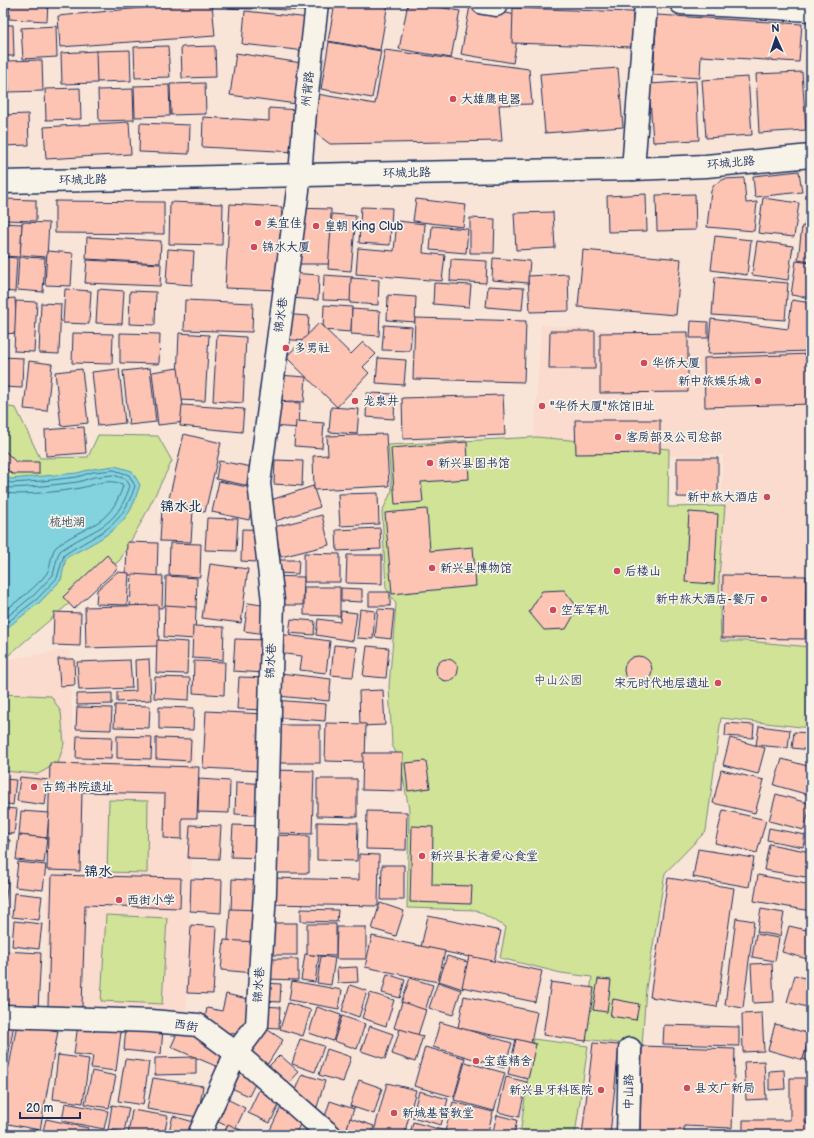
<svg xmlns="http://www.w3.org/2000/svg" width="814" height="1138" viewBox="0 0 814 1138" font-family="'Balsamiq Sans','LXGW WenKai TC',sans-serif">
<rect width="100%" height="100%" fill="#f9e5d8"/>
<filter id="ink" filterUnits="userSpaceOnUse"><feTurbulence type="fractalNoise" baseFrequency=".025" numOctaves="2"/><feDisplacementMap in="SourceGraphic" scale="8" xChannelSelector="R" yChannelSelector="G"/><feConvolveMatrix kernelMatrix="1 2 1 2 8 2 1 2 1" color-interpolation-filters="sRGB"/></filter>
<g filter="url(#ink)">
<g fill="#fadbcd">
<polygon points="541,325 811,347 811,647 746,641 721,641 719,577 723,455 533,458"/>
<polygon points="69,649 73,731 192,732 195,764 186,1024 46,1018 48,782 3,778 3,660"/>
</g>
<g fill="#d0e397" stroke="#76897a">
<polygon points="3,406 16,408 40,458 88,457 98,435 158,436 172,461 143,519 120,560 3,660"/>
<polygon points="536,437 669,449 668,507 725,506 719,577 721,641 746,641 811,647 811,716 810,728 721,718 706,831 665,873 646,988 642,1046 584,1039 592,977 561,973 500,958 506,927 476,910 407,908 409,810 400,760 392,745 389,686 396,604 386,588 382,512 392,490 388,445"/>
<polygon points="3,694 51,696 61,712 64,744 58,763 38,774 3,771"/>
<polygon points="109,800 148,801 147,873 107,872"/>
<polygon points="106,915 167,918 162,1004 101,1001"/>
<polygon points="533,1039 588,1046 575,1135 520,1135"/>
</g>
<path fill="#82d3dd" stroke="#5991aa" d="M115,466L132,471L140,485C137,493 135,501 131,509C117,534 90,544 66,558L61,580L40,602L3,631V471L10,479L77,473L92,469Z"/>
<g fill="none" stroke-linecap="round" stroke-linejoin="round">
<g stroke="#447191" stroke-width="1">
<path d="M3,477L10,483L43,481L77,477L93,472L114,470L129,475L135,486C120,531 100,531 64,555L57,578L37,599L3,626"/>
<path d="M3,485L10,488L43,486L78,482L94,477L113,475L126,479L130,486C115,531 94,527 60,551L58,555L53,575L34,595L3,620"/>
<path d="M3,492C14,497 66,491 80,488C95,485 106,478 122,484L123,486C109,529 85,524 56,547C50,554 52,565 47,573C38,586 16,602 3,612"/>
</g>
</g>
<g fill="#fdc4b3" stroke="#1b2f5e">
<polygon points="10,3 48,3 47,21 9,19"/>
<polygon points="193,3 212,3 215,36 60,47 58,16"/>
<polygon points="228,3 252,3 252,9 228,8"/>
<polygon points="269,3 306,3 306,11 268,9"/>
<polygon points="335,3 388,3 380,50 328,41"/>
<polygon points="408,3 418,3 460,11 451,58 399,49"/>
<polygon points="470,6 521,16 513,63 461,54"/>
<polygon points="513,8 633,12 632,47 512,43"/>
<polygon points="245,11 310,18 306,51 242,44"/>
<polygon points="657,15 802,24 799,62 701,56 700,78 653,75"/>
<polygon points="3,25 13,25 14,56 3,56"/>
<polygon points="56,26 57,57 23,59 21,28"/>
<polygon points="329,42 381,51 372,98 321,89"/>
<polygon points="168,46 170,77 135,78 134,47"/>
<polygon points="215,46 216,77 182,78 181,47"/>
<polygon points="130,50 131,81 96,82 95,51"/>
<polygon points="385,50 529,69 532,104 499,105 502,141 330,144 318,135 314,125 317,94 375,104"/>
<polygon points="96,51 97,83 62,84 61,53"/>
<polygon points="236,53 302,63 296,104 230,95"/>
<polygon points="42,60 43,91 9,92 7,61"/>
<polygon points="618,68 623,127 545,133 540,74"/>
<polygon points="802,72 806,130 759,133 756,74"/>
<polygon points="748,77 752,135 706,138 702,80"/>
<polygon points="696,81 699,140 653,142 649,84"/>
<polygon points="205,83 206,114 171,115 170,84"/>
<polygon points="169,85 170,116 135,117 134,86"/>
<polygon points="80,88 81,119 46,120 45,89"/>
<polygon points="133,89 134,120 99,121 98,90"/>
<polygon points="269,108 299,110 296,152 202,147 203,117 269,121"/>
<polygon points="28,114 29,145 3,146 3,115"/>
<polygon points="129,122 131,154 46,159 44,127"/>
<polygon points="140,123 190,125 189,154 139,152"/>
<polygon points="808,167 811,167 811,193 808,192"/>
<polygon points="799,171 802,192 755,197 753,176"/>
<polygon points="744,178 746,203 757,202 754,231 707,227 711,191 714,185 724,179"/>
<polygon points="646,194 647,231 608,232 607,196"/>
<polygon points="695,194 696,230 657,231 656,195"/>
<polygon points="809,196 811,196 811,231 804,230"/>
<polygon points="763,198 799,203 794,237 758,233"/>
<polygon points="3,199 36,200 36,221 3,220"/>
<polygon points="416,199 466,205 463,227 413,221"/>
<polygon points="55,201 164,202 164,234 55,233"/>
<polygon points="170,202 223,204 222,245 169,244"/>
<polygon points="230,204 282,207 277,290 225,288"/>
<polygon points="361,207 392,208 390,245 359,243"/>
<polygon points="293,208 331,209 330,264 292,264"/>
<polygon points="553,212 555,248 516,250 514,213"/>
<polygon points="332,214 356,216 351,271 328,269"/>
<polygon points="470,218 495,219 494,253 470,253"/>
<polygon points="397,221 425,224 423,253 445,255 442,281 356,274 358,248 394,251"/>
<polygon points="22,222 49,223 47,257 20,255"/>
<polygon points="3,223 22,224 20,257 3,256"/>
<polygon points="432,226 468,229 466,253 430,250"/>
<polygon points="802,226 811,227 811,262 798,260"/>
<polygon points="715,236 751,240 747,275 711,270"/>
<polygon points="87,237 161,241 160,263 86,259"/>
<polygon points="757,241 793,246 788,280 752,275"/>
<polygon points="168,249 194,251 192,285 166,283"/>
<polygon points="583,250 681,259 676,315 578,307"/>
<polygon points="47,251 73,253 71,286 45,285"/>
<polygon points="3,257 17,258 15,292 3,291"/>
<polygon points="19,257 45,258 43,292 17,290"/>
<polygon points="493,258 530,261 528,283 492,280"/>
<polygon points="451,259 487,261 486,283 450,281"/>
<polygon points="87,260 161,264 160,286 85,283"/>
<polygon points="796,261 811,263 811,298 791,295"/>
<polygon points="291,273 319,275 318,300 290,298"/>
<polygon points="568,274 569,311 530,312 528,276"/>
<polygon points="324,275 353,277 351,301 323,300"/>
<polygon points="715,277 788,283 785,320 712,315"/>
<polygon points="351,278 379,280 378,305 350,303"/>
<polygon points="434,283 471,285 469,307 433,304"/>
<polygon points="488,286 524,288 522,310 486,307"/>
<polygon points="65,289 91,291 89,324 63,323"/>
<polygon points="98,289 124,291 122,324 96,323"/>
<polygon points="130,291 156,292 155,325 129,324"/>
<polygon points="388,295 416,297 415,322 387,320"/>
<polygon points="15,298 17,333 3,334 3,299"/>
<polygon points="185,300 253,303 252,332 184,330"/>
<polygon points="792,300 811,303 811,351 708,354 711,319 788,329"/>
<polygon points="16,301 37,302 34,352 14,351"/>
<polygon points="41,303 61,304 59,354 39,353"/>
<polygon points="324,305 352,307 351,332 323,330"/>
<polygon points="352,309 380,311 379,336 351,334"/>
<polygon points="281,314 309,316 307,341 279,339"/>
<polygon points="415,318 526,321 524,382 413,379"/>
<polygon points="691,321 708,322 708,338 690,338"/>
<polygon points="319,323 351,354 363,342 376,354 363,367 369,373 337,407 286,357"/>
<polygon points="384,325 412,327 410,351 382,350"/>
<polygon points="550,331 595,331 595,369 549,369"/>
<polygon points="688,332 688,392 600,393 600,333"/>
<polygon points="73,333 113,334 112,364 72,363"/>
<polygon points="120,333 160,334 159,364 120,363"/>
<polygon points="179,333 209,335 205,401 176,400"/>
<polygon points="217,335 246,337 243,403 213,401"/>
<polygon points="811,354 811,404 705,407 704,358"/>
<polygon points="3,357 23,358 22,388 3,387"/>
<polygon points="378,358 406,360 404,385 376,383"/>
<polygon points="29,361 52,364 47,411 24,409"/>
<polygon points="150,368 156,422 129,425 123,371"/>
<polygon points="178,368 185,422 158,425 152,372"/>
<polygon points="82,369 88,423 61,426 55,372"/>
<polygon points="119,369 125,423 98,426 92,372"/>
<polygon points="278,375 306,377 304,402 276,400"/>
<polygon points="367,393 395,394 394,419 366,417"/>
<polygon points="503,395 505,435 403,439 402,398"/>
<polygon points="272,402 300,403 299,428 271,426"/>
<polygon points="182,405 244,409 242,432 180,426"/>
<polygon points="331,407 359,409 357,434 329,432"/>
<polygon points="575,420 660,420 660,453 576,454"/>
<polygon points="296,421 324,423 322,448 294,446"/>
<polygon points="84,427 86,453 46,456 45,430"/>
<polygon points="184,434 221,443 205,512 168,503"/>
<polygon points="386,434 389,486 314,490 313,456 328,455 327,436"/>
<polygon points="467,442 469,479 421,482 423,502 395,504 391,448"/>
<polygon points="3,449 16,462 39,462 39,474 12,474 3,465"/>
<polygon points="677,458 718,458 718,498 677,497"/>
<polygon points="275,460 303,461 302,486 274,484"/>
<polygon points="219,461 258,468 254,487 216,479"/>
<polygon points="219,481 256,489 249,520 212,512"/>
<polygon points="313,486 320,507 272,522 265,502"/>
<polygon points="378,493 379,524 340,526 338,494"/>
<polygon points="162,508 193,510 191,542 160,541"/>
<polygon points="427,509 430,551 473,547 476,586 392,594 385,513"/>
<polygon points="689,512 718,514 714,584 685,582"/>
<polygon points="322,515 329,545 281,557 274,527"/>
<polygon points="207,518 238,519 236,551 205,550"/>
<polygon points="380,528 381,549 337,551 336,530"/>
<polygon points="242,529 273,530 272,563 241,561"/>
<polygon points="127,542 158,543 157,576 126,575"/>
<polygon points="170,543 201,544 200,577 169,575"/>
<polygon points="304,553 340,554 340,582 304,582"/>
<polygon points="107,555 118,568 74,609 63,597"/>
<polygon points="347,555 382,555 382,584 346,583"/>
<polygon points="278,560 299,560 298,574 277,573"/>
<polygon points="210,564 248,569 241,623 202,618"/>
<polygon points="117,572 129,573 127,605 96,604 97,590"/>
<polygon points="132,574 163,576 162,608 130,606"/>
<polygon points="723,575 806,576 805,639 722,638"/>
<polygon points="166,576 197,578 196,610 165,609"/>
<polygon points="268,576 304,577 303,605 267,605"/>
<polygon points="304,587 340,587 340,616 304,615"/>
<polygon points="341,588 362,589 362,602 341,601"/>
<polygon points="564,590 578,608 566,629 544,630 529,612 542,591"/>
<rect x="369" y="592" width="21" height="14"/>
<polygon points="248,603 269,606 265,634 244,631"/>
<polygon points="158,605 159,646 86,648 85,607"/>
<polygon points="165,605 196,607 195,639 164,637"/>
<polygon points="360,609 375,611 373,639 357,638"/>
<polygon points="378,609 394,610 391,639 375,637"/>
<polygon points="341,611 357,613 353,641 316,635 318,619 340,622"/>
<polygon points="54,612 81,613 80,646 53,645"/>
<polygon points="291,619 315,621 314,635 289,633"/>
<polygon points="193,626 224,627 223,660 192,658"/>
<polygon points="279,634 330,641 326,673 300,670 302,656 277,653"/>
<polygon points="235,639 266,640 264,673 233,671"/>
<polygon points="157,640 188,642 187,674 156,673"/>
<polygon points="334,645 357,647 353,677 331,675"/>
<polygon points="367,646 389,648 386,678 363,676"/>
<circle cx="638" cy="670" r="14"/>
<polygon points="58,659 74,659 75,685 60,686"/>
<polygon points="149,659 151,700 117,702 117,692 136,691 135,660"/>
<circle cx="447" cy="670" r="11"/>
<polygon points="130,660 132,688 79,690 77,662"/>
<polygon points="194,661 225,662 224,695 193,693"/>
<polygon points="280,673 331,679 329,701 278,696"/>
<polygon points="155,677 190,678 189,700 154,698"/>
<polygon points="239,677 270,678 268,710 237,709"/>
<polygon points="383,690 385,725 360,726 359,691"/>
<polygon points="112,693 112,704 77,705 77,694"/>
<polygon points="274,700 326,704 325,721 273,717"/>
<polygon points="115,705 150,706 149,728 114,727"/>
<polygon points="77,707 112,708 111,730 76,729"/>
<polygon points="159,707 194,708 193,730 159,729"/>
<polygon points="206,711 264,714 260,771 203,768"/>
<polygon points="326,723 366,724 365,762 325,761"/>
<polygon points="726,723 754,725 753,738 725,736"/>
<rect x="280" y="725" width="40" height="38"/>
<polygon points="759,726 790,730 788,748 756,745"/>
<polygon points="794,732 811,733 811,750 792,748"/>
<polygon points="77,736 112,737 111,759 76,758"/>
<polygon points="117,736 152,737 151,759 117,758"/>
<polygon points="156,738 191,739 190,761 156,759"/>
<polygon points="730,738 765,748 758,774 723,765"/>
<polygon points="363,753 403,753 402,791 362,790"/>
<polygon points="782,759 811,767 811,789 809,795 774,785"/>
<polygon points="426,761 430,788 408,791 405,763"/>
<polygon points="50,763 199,767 197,818 182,818 182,839 164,838 165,794 82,792 80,871 47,870"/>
<polygon points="272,770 314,771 312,834 271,833"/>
<polygon points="721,770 764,780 755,813 713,803"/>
<polygon points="20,777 48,780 45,805 17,801"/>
<polygon points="3,779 16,780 13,805 3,803"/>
<polygon points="199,779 230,781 229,813 198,812"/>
<polygon points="317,779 357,779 357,817 317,816"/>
<polygon points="236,782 268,784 266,816 235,814"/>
<polygon points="776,794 811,804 804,830 769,821"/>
<polygon points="3,808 17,809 14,834 3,833"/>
<polygon points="723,810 766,820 757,853 715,843"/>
<polygon points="21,811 49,813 47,838 19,835"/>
<polygon points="367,811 407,812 406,850 366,849"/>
<polygon points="317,822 358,823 357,861 317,860"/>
<polygon points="190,825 221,826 219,859 188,858"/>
<polygon points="233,825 264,826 262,858 231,857"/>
<polygon points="412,826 433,827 432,885 472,886 471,904 410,902"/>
<polygon points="769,828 805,835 803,847 767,840"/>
<polygon points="19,835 47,838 44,863 16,860"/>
<polygon points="269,835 309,836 309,873 269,873"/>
<polygon points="3,839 10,840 7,864 3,864"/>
<polygon points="769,844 811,852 811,878 764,870"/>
<polygon points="698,849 754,858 749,887 693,877"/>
<polygon points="359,854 379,855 378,906 268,904 269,878 359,880"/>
<polygon points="18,862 46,865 43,890 15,887"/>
<polygon points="382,865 404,865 404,900 381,900"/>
<polygon points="52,875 181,878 180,908 85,905 82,1007 48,1006"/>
<polygon points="758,875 811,885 811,911 754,901"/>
<polygon points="668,878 734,888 717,1007 650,997"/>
<polygon points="3,879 8,880 5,904 3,904"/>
<polygon points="191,879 222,880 221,913 190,911"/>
<polygon points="232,879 263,881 262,913 231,912"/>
<polygon points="14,893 42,896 39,920 12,917"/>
<polygon points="380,903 404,911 396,936 372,929"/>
<polygon points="230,909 261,910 259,943 228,941"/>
<polygon points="301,909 338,910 337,922 301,921"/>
<polygon points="761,909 784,913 780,936 757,932"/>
<polygon points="428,916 501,931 494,962 421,947"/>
<polygon points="736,918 754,921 743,1008 725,1005"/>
<polygon points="14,921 42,924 39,949 12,946"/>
<rect x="268" y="923" width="29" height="32"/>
<polygon points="307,924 336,924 336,956 307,955"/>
<polygon points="191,925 217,927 213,994 187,993"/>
<polygon points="789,926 811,931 811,960 782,952"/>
<polygon points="337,927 366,927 366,959 336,959"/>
<polygon points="756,934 779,938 775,961 752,957"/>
<polygon points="372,936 445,951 438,982 365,967"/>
<polygon points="224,940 256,942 254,973 221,970"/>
<polygon points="3,951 41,953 38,1009 3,1007"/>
<polygon points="305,954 319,956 315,982 301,980"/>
<polygon points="321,956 335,958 331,985 317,983"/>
<polygon points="447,956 471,963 463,989 439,981"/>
<polygon points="469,956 542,971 535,1002 462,987"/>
<polygon points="266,959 298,959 298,980 265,979"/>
<polygon points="772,963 774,1002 753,1003 751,964"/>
<polygon points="357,967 358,982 338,983 337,968"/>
<polygon points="387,974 405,980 400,998 382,993"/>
<polygon points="795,975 811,980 811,1008 787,1002"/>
<polygon points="410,978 433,985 425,1011 401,1003"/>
<polygon points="598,979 611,980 607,1012 593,1010"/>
<polygon points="292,981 342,990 339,1009 289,1000"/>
<polygon points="438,982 461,990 453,1015 429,1008"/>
<polygon points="551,982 594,988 586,1041 543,1035"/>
<polygon points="264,983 281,984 280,1002 263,1001"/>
<polygon points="350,985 367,991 359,1017 342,1011"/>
<polygon points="370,993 394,1000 386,1026 362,1018"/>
<polygon points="226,994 256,1001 248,1037 203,1027 207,1008 222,1011"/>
<polygon points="464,996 537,1012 531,1043 458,1028"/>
<polygon points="613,999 639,1004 636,1020 610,1016"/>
<polygon points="402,1002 426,1010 418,1035 394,1028"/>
<polygon points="288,1003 311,1010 303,1036 280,1029"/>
<polygon points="262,1006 280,1007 279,1028 260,1027"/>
<polygon points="317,1007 341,1015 333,1041 309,1033"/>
<polygon points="762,1013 764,1051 743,1052 742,1014"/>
<polygon points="342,1016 365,1024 357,1049 334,1041"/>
<polygon points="3,1022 14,1024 3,1086"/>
<polygon points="440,1022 512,1043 504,1068 433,1047"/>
<polygon points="17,1024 58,1031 40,1130 3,1123 3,1099"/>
<polygon points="78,1024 122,1024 116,1071 91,1068 93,1056 74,1054"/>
<polygon points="775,1024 810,1034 803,1060 768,1050"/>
<polygon points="664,1025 739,1027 739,1046 663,1044"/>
<polygon points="126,1026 163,1029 161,1054 124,1050"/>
<polygon points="370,1026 393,1034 385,1059 361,1051"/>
<polygon points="265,1028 283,1040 265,1068 247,1057"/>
<polygon points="179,1029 225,1049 218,1067 171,1047"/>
<polygon points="400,1029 423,1036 415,1062 392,1054"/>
<polygon points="811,1032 811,1061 803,1059"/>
<polygon points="300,1039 324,1046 315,1072 292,1064"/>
<polygon points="516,1039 536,1044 528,1079 508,1074"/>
<polygon points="593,1043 619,1045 610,1135 582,1135"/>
<polygon points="642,1046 735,1049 732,1128 684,1126 684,1135 640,1135"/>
<polygon points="425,1047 465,1058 454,1097 414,1086"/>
<polygon points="327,1049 351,1057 343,1082 319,1075"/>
<polygon points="58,1055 89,1059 83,1103 53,1099"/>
<polygon points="280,1055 299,1072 284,1088 265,1070"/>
<polygon points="196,1057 196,1074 155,1075 155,1058"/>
<polygon points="125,1059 149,1062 143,1105 118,1101"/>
<polygon points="764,1061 766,1099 746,1100 744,1062"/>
<polygon points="465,1062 505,1073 494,1111 454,1100"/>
<polygon points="238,1063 260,1074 249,1096 227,1086"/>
<polygon points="784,1070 785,1089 769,1090 769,1071"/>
<polygon points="92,1071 116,1076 109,1108 85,1104"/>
<polygon points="302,1074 325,1081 317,1107 293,1099"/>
<polygon points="506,1077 527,1082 519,1117 498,1112"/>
<polygon points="153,1078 203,1086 198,1117 147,1109"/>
<polygon points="790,1078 805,1078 805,1123 810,1123 810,1134 743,1134 743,1120 790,1120"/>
<polygon points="359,1080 382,1088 374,1114 350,1106"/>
<polygon points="387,1083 416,1090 404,1135 373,1135"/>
<polygon points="259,1090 281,1101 270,1123 248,1113"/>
<polygon points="419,1091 448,1099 441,1125 412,1117"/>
<polygon points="223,1097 245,1108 235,1130 212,1119"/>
<polygon points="330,1101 354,1109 345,1134 322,1126"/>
<polygon points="453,1102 493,1112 487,1135 444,1135"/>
<polygon points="65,1103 108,1111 104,1129 62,1121"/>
<polygon points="112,1105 129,1108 124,1132 108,1130"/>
<polygon points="281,1107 303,1118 295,1135 281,1135 270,1130"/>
<polygon points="132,1110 168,1116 164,1135 128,1135"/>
<polygon points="497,1115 517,1120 514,1135 492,1135"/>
<polygon points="173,1116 197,1123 194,1135 168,1135"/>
<polygon points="350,1118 374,1126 371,1135 345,1135"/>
<polygon points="46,1119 88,1128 87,1135 42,1135"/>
<polygon points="413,1122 449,1132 448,1135 410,1135"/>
<polygon points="228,1124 251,1135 223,1135"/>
<polygon points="91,1131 109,1135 90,1135"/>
<polygon points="3,1132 20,1135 3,1135"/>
</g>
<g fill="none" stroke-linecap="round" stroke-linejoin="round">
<defs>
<g id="minor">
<polyline points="483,3 496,5 497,3"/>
<polyline points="681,3 811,10"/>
<polyline points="633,169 646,3"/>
<polyline points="3,182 351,174 633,169 706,166 811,156"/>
<polyline points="3,1016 151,1021 198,1025 236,1053 330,1135"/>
<polyline points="199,1135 236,1053 257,1025 265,892 273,601 259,483 300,175 305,112 317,3"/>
<polyline points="628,1135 630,1049"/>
</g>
</defs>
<use href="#minor" stroke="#1b2f5e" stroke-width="25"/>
<use href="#minor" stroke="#f7f3e8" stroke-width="22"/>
</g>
</g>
<g fill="#d1495b" stroke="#f7f3e8" stroke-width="1.5">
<circle cx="453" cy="99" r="4"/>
<circle cx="258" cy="223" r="4"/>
<circle cx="316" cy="226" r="4"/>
<circle cx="254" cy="247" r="4"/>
<circle cx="286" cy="348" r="4"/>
<circle cx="644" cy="363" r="4"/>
<circle cx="758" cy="381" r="4"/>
<circle cx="355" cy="401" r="4"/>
<circle cx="542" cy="406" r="4"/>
<circle cx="618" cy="437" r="4"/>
<circle cx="430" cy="463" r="4"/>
<circle cx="767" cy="497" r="4"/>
<circle cx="432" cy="568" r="4"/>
<circle cx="617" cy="571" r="4"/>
<circle cx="764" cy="599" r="4"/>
<circle cx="553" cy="610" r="4"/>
<circle cx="718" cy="683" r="4"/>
<circle cx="34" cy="787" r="4"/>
<circle cx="422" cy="856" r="4"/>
<circle cx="119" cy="900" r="4"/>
<circle cx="476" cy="1061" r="4"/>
<circle cx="687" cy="1088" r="4"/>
<circle cx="601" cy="1090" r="4"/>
<circle cx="394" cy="1113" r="4"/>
</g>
<g text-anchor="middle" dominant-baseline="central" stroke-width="3.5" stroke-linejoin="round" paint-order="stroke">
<g font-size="12" fill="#1b2f5e" stroke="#f7f3e8">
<text transform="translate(308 89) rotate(-84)">州背路</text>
<text transform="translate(731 163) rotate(-5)">环城北路</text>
<text transform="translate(407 173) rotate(-1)">环城北路</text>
<text transform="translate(83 180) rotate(-1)">环城北路</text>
<text transform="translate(281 315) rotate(-82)">锦水巷</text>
<text transform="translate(271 661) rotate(-88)">锦水巷</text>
<text transform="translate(259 985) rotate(-86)">锦水巷</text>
<text transform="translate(186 1026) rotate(10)">西街</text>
<text transform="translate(629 1092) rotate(-89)">中山路</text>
</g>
<g font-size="12" fill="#1b2f5e" stroke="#f7f3e8" text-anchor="start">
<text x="461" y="99">大雄鹰电器</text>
<text x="266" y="223">美宜佳</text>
<text x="324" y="226">皇朝 King Club</text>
<text x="262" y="247">锦水大厦</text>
<text x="294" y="348">多男社</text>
<text x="652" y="363">华侨大厦</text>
<text x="750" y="381" text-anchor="end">新中旅娱乐城</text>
<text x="363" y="401">龙泉井</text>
<text x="550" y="406">"华侨大厦"旅馆旧址</text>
<text x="626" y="437">客房部及公司总部</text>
<text x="438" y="463">新兴县图书馆</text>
<text x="759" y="497" text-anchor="end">新中旅大酒店</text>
<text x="440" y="568">新兴县博物馆</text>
<text x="625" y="571">后楼山</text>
<text x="756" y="599" text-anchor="end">新中旅大酒店-餐厅</text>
<text x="561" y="610">空军军机</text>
<text x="710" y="683" text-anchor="end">宋元时代地层遗址</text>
<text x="42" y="787">古筠书院遗址</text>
<text x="430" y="856">新兴县长者爱心食堂</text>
<text x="127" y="900">西街小学</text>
<text x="484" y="1061">宝莲精舍</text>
<text x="695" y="1088">县文广新局</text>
<text x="593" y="1090" text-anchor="end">新兴县牙科医院</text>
<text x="402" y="1113">新城基督教堂</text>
</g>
<g font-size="12" fill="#3f5369" stroke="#f7f3e8">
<text x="67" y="522">梳地湖</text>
<text x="558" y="680">中山公园</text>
</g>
<g font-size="14" font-weight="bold" fill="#1b2f5e" stroke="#f7f3e8">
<text x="181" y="506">锦水北</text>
<text x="98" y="871">锦水</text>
</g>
</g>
<rect width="814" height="1138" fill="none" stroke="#f7f3e8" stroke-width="16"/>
<rect x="8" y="8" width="798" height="1122" fill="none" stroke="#1b2f5e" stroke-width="1.5" filter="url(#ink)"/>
<g transform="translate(776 38) rotate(357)" stroke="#f7f3e8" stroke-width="3" paint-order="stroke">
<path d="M0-3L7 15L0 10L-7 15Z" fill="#1b2f5e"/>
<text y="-6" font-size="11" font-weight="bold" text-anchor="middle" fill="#1b2f5e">N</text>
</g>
<path d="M20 1112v6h60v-6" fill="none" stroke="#1b2f5e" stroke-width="2"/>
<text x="26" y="1112" font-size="12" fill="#1b2f5e" stroke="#f7f3e8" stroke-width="3" paint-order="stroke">20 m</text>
</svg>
